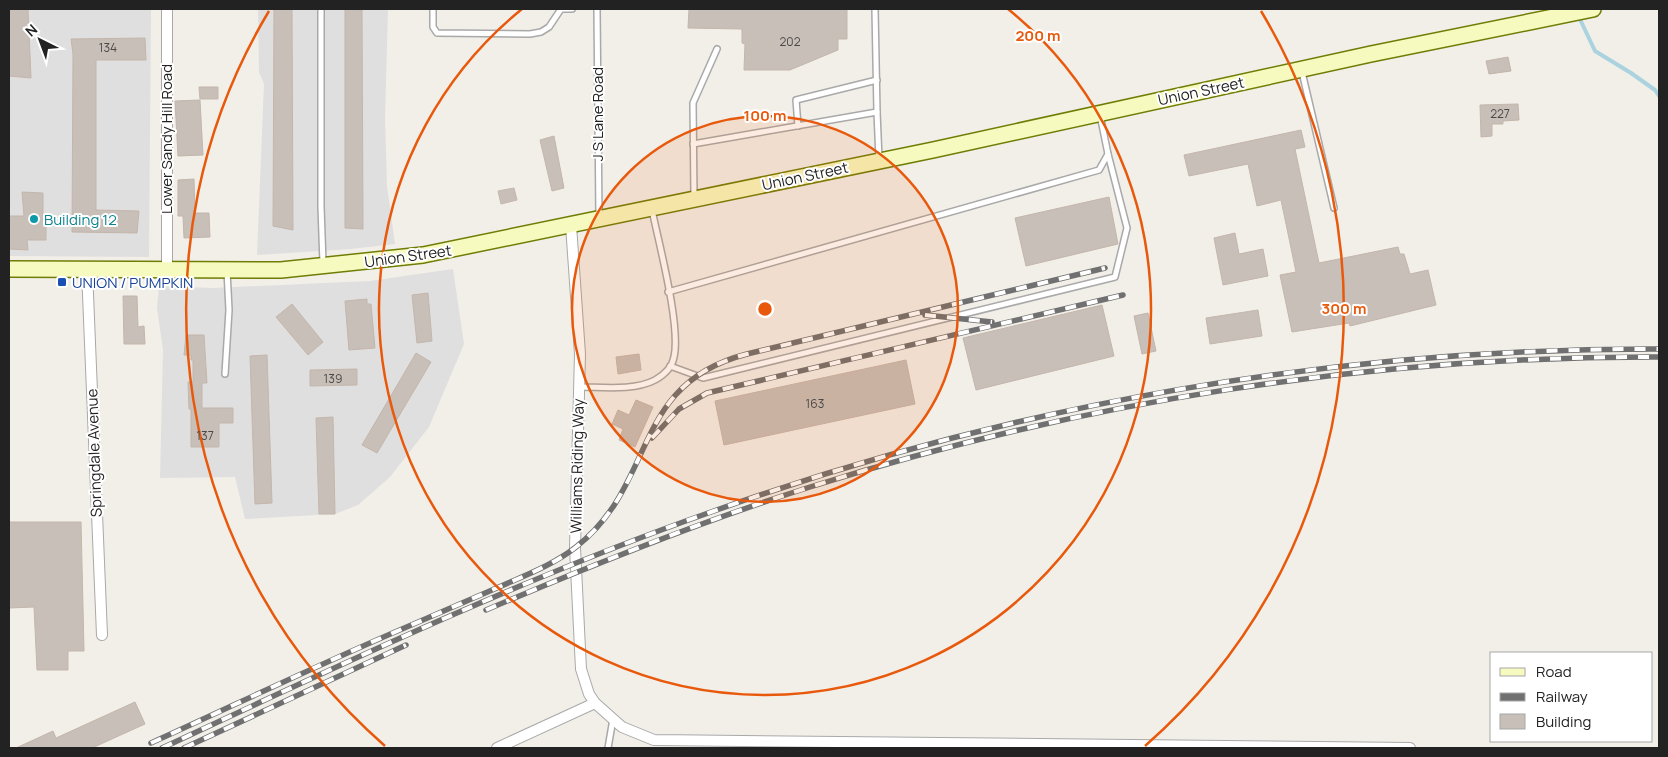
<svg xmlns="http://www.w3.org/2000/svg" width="1668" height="757" viewBox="0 0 1668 757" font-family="Manrope,sans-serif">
<rect width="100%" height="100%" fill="#f2efe9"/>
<g fill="#e0dfdf">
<polygon points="9,9 151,9 149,257 9,256"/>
<polygon points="258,9 388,9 385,119 387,186 395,244 351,249 257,255 264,84 259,72"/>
<polygon points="453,269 464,344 456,363 429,427 390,477 358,505 335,514 245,519 235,477 160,478 163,350 157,308 159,286 213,288 370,281"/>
</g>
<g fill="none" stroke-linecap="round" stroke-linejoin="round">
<polyline stroke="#aad3df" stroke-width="4" points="1578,15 1595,51 1631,73 1655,90 1659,96"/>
</g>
<g fill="#c7bfb8" stroke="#c4b6ab">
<polygon points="9,9 28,9 31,78 9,76"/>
<polygon points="274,9 292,9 293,230 273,226"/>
<polygon points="345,9 362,10 363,229 345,228"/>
<polygon points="689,9 847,9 847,39 838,39 838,50 790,70 744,70 745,44 742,43 742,29 688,28"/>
<polygon points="145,38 146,60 96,60 96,210 139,211 137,233 72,232 73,54 71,39"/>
<polygon points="1508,57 1511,71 1489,74 1486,61"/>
<polygon points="199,87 218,87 218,99 200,99"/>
<polygon points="200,100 203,155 178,156 175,101"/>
<polygon points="1518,104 1519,120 1503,121 1503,124 1492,124 1492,136 1481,137 1480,105"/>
<polygon points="1301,130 1305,147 1295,149 1319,263 1398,247 1400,254 1404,254 1410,274 1428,270 1436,305 1350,326 1349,323 1292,332 1280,275 1296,272 1281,200 1257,206 1248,164 1189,176 1184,155"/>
<polygon points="554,136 564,188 552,191 540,140"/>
<polygon points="194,179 195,213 209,213 210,237 184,238 183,216 178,216 178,180"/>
<polygon points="514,188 517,200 501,204 498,191"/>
<polygon points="22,192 43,193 43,222 46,223 46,240 27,240 28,250 9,249 9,216 24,216"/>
<polygon points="1109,197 1118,244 1026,266 1015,218"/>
<polygon points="1235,233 1239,254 1263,249 1268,276 1223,285 1214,238"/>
<polygon points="428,293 432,341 417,343 412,295"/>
<polygon points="123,296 137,296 138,327 144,326 145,344 124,344"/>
<polygon points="367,299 367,304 371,304 375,348 349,350 345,301"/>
<polygon points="292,304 323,342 308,355 276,317"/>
<polygon points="1102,305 1114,356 976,390 963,338"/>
<polygon points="1258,310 1262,336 1210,344 1206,318"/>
<polygon points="1148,313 1156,351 1142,354 1134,316"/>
<polygon points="186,335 204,335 207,383 202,383 202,408 233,408 233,423 219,423 219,447 191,447 191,409 189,409 188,382 193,382 193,360 191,360 191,355 184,355"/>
<polygon points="416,353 431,362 377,453 362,445"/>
<polygon points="639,354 641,370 618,374 616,357"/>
<polygon points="267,355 272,503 255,504 250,356"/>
<polygon points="906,360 915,404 724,445 715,401"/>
<polygon points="357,369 357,385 310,386 310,370"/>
<polygon points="636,400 653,407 635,447 619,440 623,429 612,424 618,410 629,415"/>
<polygon points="333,417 335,514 319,514 316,418"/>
<polygon points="9,522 81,522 84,651 68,651 68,670 37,670 34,607 9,608"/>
<polygon points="135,702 145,724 92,748 16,748 53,731 56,738"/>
</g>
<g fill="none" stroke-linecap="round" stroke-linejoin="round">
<defs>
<g id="service">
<polyline points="321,9 321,207 323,263"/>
<polyline points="433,9 433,27 437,33 530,34 541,32 549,27 561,9"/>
<polyline points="561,9 572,9"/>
<polyline points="597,9 599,218"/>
<polyline points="875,9 877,112"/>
<polyline points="1302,72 1334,208"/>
<polyline points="798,126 796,100 877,80"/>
<polyline points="693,144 877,112 879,159"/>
<polyline points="694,196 693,103 717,49"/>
<polyline points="668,292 1099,170 1108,154 1100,115"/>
<polyline points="670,366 703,378 1115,277 1127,228 1108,154"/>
<polyline points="225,374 229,310 227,271"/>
<path d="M579,387C602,387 634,391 655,380C664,375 672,368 674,357C681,326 659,244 652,210"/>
<polyline points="608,748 613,719"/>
</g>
<g id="minor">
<polyline points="167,9 167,270"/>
<polyline points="571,225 580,354 575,548 581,669 589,694 595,703 622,727 654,740 1410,748"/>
<polyline points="87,270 102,635"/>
<polyline points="497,748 595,703"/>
</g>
<polyline id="secondary" points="9,269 281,270 423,255 933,150 1371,54 1593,9"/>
</defs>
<use href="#service" stroke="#a9a9a9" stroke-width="8"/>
<use href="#minor" stroke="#a9a9a9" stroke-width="12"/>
<use href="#secondary" stroke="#707d05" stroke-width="18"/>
<use href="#service" stroke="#fff" stroke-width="5"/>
<use href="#minor" stroke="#fff" stroke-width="10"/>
<use href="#secondary" stroke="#f7fabf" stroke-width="15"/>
<defs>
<g id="rail">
<polyline points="925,315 992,322"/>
<polyline points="652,438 679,409 707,393 1123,295"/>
<path d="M486,610C592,565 699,522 810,487C1083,401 1372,356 1659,357"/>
<path d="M151,743C237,704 322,663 409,626C439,613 469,600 499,587C526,575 553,565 576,547C658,483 630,384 747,354L1105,268"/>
<path d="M162,748C342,664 523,578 711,512C1014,404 1337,348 1659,349"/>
<polyline points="184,748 406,645"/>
</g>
</defs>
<use href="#rail" stroke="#707070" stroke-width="5.5"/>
<use href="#rail" stroke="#fff" stroke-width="4" stroke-dasharray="11" stroke-linecap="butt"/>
</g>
<circle cx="765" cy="309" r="193" fill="#e8590c" fill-opacity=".12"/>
<g fill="none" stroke="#e8590c" stroke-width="2.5">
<circle cx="765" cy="309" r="193"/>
<path d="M1008 9A386 386 0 1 1 522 9"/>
<path d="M385 746A579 579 0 0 1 269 11M1261 11A579 579 0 0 1 1145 746"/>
</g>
<circle fill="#0f9aa8" stroke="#fff" stroke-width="2" cx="34" cy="219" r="5"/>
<rect fill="#1a4fb4" stroke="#fff" stroke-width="2" x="57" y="277" width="10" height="10" rx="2.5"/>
<g text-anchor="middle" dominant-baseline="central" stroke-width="4" stroke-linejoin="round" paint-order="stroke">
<g font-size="12" fill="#4b4948">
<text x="790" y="41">202</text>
<text x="108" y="47">134</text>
<text x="1500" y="113">227</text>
<text x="333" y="378">139</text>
<text x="815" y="403">163</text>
<text x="205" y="435">137</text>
</g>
<g font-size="15" fill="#222" stroke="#fff">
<text transform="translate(1201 91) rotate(-12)">Union Street</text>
<text transform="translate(597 114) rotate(-90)">J S Lane Road</text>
<text transform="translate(166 139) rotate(-90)">Lower Sandy Hill Road</text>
<text transform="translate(805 176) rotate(-12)">Union Street</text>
<text transform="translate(408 256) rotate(-8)">Union Street</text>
<text transform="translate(94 453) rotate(-92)">Springdale Avenue</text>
<text transform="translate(577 466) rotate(-89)">Williams Riding Way</text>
</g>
<g font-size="15" fill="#0d838f" stroke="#fff" text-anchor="start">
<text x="44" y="219">Building 12</text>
</g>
<g font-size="15" fill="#164399" stroke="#fff" text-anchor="start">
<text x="72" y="282">UNION / PUMPKIN</text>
</g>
</g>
<circle cx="765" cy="309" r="8" fill="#e8590c" stroke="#fff" stroke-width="2.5"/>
<g font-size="15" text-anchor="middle" font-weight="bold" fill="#e8590c" stroke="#fff" stroke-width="4" stroke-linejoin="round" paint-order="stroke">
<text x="1038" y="41">200 m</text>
<text x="765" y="121">100 m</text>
<text x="1344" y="314">300 m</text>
</g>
<rect width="1668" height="757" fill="none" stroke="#222222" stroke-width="20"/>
<rect x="1490" y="652" width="162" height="90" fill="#ffffff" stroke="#a7a7a7"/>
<rect x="1500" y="668" width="25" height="8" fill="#f7fabf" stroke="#a7a7a7"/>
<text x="1536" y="677" font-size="15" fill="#222222">Road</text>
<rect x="1500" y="693" width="25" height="8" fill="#707070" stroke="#a7a7a7"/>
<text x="1536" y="702" font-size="15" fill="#222222">Railway</text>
<rect x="1500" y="714" width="25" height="15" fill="#c7bfb8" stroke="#a7a7a7"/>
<text x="1536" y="727" font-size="15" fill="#222222">Building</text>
<g transform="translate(40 40) rotate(318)" stroke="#ffffff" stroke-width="4" paint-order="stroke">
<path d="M0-4L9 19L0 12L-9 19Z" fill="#222222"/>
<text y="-8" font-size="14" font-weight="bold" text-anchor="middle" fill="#222222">N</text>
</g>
</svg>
